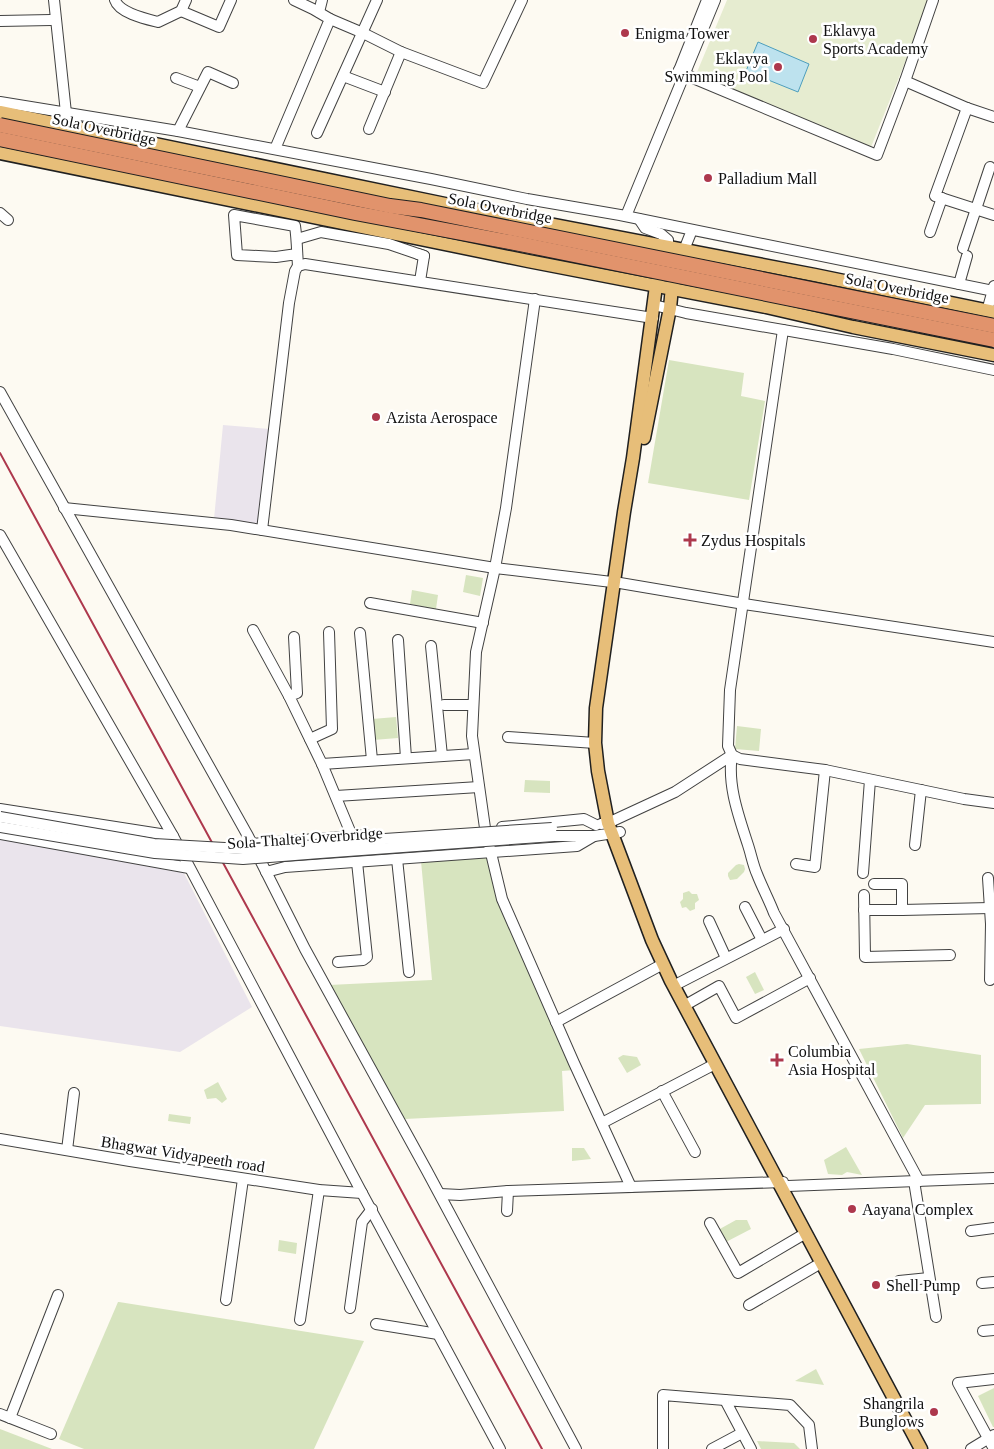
<svg xmlns="http://www.w3.org/2000/svg" width="994" height="1449" viewBox="0 0 994 1449" font-family="Georgia,serif">
<rect width="100%" height="100%" fill="#fdfaf2"/>
<g fill="#eae4ec">
<polygon points="223,425 270,429 258,524 214,519"/>
<polygon points="0,839 184,873 252,1007 180,1052 0,1026"/>
</g>
<g fill="#d7e4bf">
<polygon points="669,360 744,373 741,396 765,401 749,500 648,483"/>
<polygon points="466,575 483,578 480,596 463,592"/>
<polygon points="412,590 438,595 436,609 410,604"/>
<polygon points="396,717 398,738 373,740 372,719"/>
<polygon points="737,726 761,729 759,751 735,749"/>
<polygon points="525,780 550,781 550,793 524,792"/>
<polygon points="490,856 575,1070 562,1071 564,1111 405,1119 329,985 432,980 421,861"/>
<polygon points="739,864 744,865 745,869 744,872 737,879 730,880 728,876 728,873 736,865"/>
<polygon points="689,891 692,894 697,894 699,900 695,903 695,909 690,911 686,907 682,908 680,902 683,899 683,893"/>
<polygon points="755,972 764,990 755,994 746,977"/>
<polygon points="907,1044 981,1055 981,1104 925,1105 903,1138 859,1049"/>
<polygon points="623,1055 637,1057 641,1065 627,1073 618,1058"/>
<polygon points="218,1082 227,1099 222,1103 216,1098 207,1099 204,1090"/>
<polygon points="169,1114 191,1117 190,1124 168,1121"/>
<polygon points="846,1147 862,1175 847,1172 842,1175 828,1174 824,1160"/>
<polygon points="572,1148 584,1148 591,1159 572,1161"/>
<polygon points="736,1220 747,1220 751,1229 724,1243 718,1230"/>
<polygon points="279,1240 297,1243 296,1254 278,1251"/>
<polygon points="118,1302 119,1302 364,1341 314,1449 84,1449 59,1439"/>
<polygon points="816,1369 824,1385 795,1381"/>
<polygon points="994,1388 994,1427 993,1427 978,1396"/>
<polygon points="0,1429 52,1449 0,1449"/>
<polygon points="757,1441 794,1443 800,1449 761,1449"/>
</g>
<polygon fill="#e6ecd0" points="727,0 930,0 871,147 695,77"/>
<polygon fill="#bde2ee" stroke="#4d9ebc" points="758,42 809,64 798,92 746,71"/>
<g fill="none" stroke-linecap="round" stroke-linejoin="round">
<defs>
<g id="minor">
<polyline points="54,0 66,113"/>
<path d="M115,0C119,13 146,19 158,22L181,11L186,0"/>
<polyline points="181,11 219,27 231,0"/>
<polyline points="319,12 322,0"/>
<polyline points="330,19 363,33 401,52 483,83 522,0"/>
<polyline points="0,21 51,20"/>
<polyline points="679,70 695,79 877,155 905,81 967,108 994,117"/>
<polyline points="678,73 707,0"/>
<polyline points="343,76 385,92"/>
<polyline points="176,78 200,87"/>
<polyline points="905,81 933,0"/>
<polyline points="0,102 178,131 431,179 527,199 620,215 994,291"/>
<polyline points="967,108 935,196 994,215"/>
<polyline points="369,129 401,52"/>
<polyline points="178,131 208,72 233,83"/>
<polyline points="317,133 377,0"/>
<polyline points="275,149 330,19 313,9 294,0"/>
<polyline points="0,213 8,220"/>
<polyline points="626,216 715,0"/>
<polyline points="639,219 645,228 661,234 668,240 668,247"/>
<polyline points="930,232 942,198"/>
<polyline points="297,239 321,232 389,244 424,256"/>
<polyline points="963,248 990,167"/>
<polyline points="684,250 692,230"/>
<path d="M297,254L276,257L237,255L234,215L295,226C297,239 297,252 298,266"/>
<polyline points="418,254 424,256 420,281"/>
<polyline points="959,284 967,256"/>
<polyline points="535,299 506,508 495,568 476,652 472,736 485,828 502,899 574,1063 631,1187"/>
<polyline points="654,305 686,313 893,349 994,370"/>
<polyline points="987,311 994,286"/>
<polyline points="783,330 730,690 728,746 732,755 740,759 825,770 964,799 994,803"/>
<polyline points="0,392 248,836 305,949 427,1171 576,1449"/>
<polyline points="64,508 231,525 495,568 620,583 744,604 994,642"/>
<polyline points="262,530 289,303 295,271 298,266 305,264 653,318"/>
<polyline points="0,535 173,836 362,1193 500,1449"/>
<polyline points="370,603 483,623"/>
<polyline points="253,630 289,696"/>
<polyline points="360,633 372,760"/>
<polyline points="294,637 297,693 289,696 322,764 352,836"/>
<polyline points="398,640 406,758"/>
<polyline points="431,646 442,756"/>
<polyline points="444,705 473,705"/>
<polyline points="508,737 595,743"/>
<polyline points="310,739 332,729 329,632"/>
<path d="M732,755C727,785 739,817 748,845C751,854 753,865 757,874C762,887 769,900 774,913L919,1181"/>
<polyline points="322,764 474,754"/>
<polyline points="336,796 479,787"/>
<polyline points="0,809 173,836"/>
<polyline points="601,824 608,823 675,792 732,755"/>
<polyline points="502,827 584,819 596,825"/>
<polyline points="0,834 189,868"/>
<polyline points="554,836 594,836 620,832"/>
<polyline points="252,844 367,835"/>
<polyline points="915,845 921,790"/>
<polyline points="397,859 409,972"/>
<polyline points="796,864 815,867 825,770"/>
<polyline points="266,872 285,867 577,846 594,836"/>
<polyline points="863,873 870,780"/>
<polyline points="988,878 991,924"/>
<polyline points="864,895 865,957 950,955"/>
<polyline points="745,907 762,940"/>
<polyline points="864,910 902,910 902,884 874,884"/>
<polyline points="902,910 990,908"/>
<polyline points="709,921 726,958"/>
<polyline points="338,962 363,960 367,957 357,862"/>
<polyline points="990,980 991,924 994,924"/>
<polyline points="679,983 784,929"/>
<polyline points="689,1003 719,986 736,1018 810,978"/>
<polyline points="556,1022 663,964"/>
<polyline points="662,1091 695,1152"/>
<polyline points="602,1123 715,1064"/>
<polyline points="0,1139 130,1161 319,1190 362,1193"/>
<polyline points="67,1150 74,1093"/>
<polyline points="914,1181 936,1317"/>
<polyline points="788,1186 994,1178"/>
<polyline points="440,1194 460,1195 508,1191 783,1182"/>
<polyline points="507,1211 508,1191"/>
<polyline points="710,1223 738,1273 806,1233"/>
<polyline points="971,1231 994,1228"/>
<polyline points="899,1281 929,1278"/>
<polyline points="982,1283 994,1282"/>
<polyline points="226,1300 243,1179"/>
<polyline points="749,1305 821,1263"/>
<polyline points="350,1308 362,1222 372,1209"/>
<polyline points="300,1320 319,1190"/>
<polyline points="376,1324 438,1334"/>
<polyline points="983,1331 994,1330"/>
<polyline points="0,1414 51,1434"/>
<polyline points="10,1418 58,1295"/>
<polyline points="663,1449 663,1395 725,1400"/>
<polyline points="712,1449 742,1433"/>
<polyline points="751,1449 725,1400 790,1405 809,1425 812,1449"/>
<polyline points="971,1449 994,1435"/>
<polyline points="994,1449 958,1383 994,1379"/>
</g>
<g id="major">
<polyline points="0,112 445,204 815,275 994,312"/>
<polyline points="0,153 528,261 766,307 853,327 994,355"/>
<polyline points="668,247 656,286 633,458 624,512 596,708 595,743 598,771 608,823 652,940 671,981 921,1449"/>
<path d="M644,438L670,308C671,288 676,269 684,250"/>
</g>
</defs>
<use href="#minor" stroke="#424242" stroke-width="12"/>
<use href="#major" stroke="#202020" stroke-width="15"/>
<use href="#minor" stroke="#fff" stroke-width="10"/>
<use href="#major" stroke="#e7be79" stroke-width="12"/>
<polyline stroke="#ad384d" stroke-width="2" points="0,453 542,1449"/>
<defs>
<g id="minor-bridge">
<polyline points="0,817 154,844 262,850 369,840 552,828"/>
<polyline points="0,827 155,853 243,859 320,853 554,836"/>
</g>
<g id="highway-bridge">
<polyline points="0,125 390,206 421,210 994,326"/>
<polyline points="0,139 355,213 510,242 994,340"/>
</g>
</defs>
<use href="#minor-bridge" stroke="#424242" stroke-width="12" stroke-linecap="butt"/>
<use href="#highway-bridge" stroke="#202020" stroke-width="16" stroke-linecap="butt"/>
<use href="#minor-bridge" stroke="#fff" stroke-width="10"/>
<use href="#highway-bridge" stroke="#e1936c" stroke-width="14"/>
</g>
<g fill="#ad384d" stroke="#fff" stroke-width="2">
<circle cx="625" cy="33" r="5"/>
<circle cx="813" cy="39" r="5"/>
<circle cx="778" cy="67" r="5"/>
<circle cx="708" cy="178" r="5"/>
<circle cx="376" cy="417" r="5"/>
<path d="M687.5 532.5h5v5h5v5h-5v5h-5v-5h-5v-5h5z"/>
<path d="M774.5 1052.5h5v5h5v5h-5v5h-5v-5h-5v-5h5z"/>
<circle cx="852" cy="1209" r="5"/>
<circle cx="876" cy="1285" r="5"/>
<circle cx="934" cy="1412" r="5"/>
</g>
<g text-anchor="middle" dominant-baseline="central" stroke-width="5" stroke-linejoin="round" paint-order="stroke">
<g font-size="16" fill="#0f0f0f" stroke="#fff" text-anchor="start">
<text x="823" y="30">Eklavya<tspan x="823" dy="18">Sports Academy</tspan></text>
<text x="635" y="33">Enigma Tower</text>
<text x="768" y="58" text-anchor="end">Eklavya<tspan x="768" dy="18">Swimming Pool</tspan></text>
<text x="718" y="178">Palladium Mall</text>
<text x="386" y="417">Azista Aerospace</text>
<text x="701" y="540">Zydus Hospitals</text>
<text x="788" y="1051">Columbia<tspan x="788" dy="18">Asia Hospital</tspan></text>
<text x="862" y="1209">Aayana Complex</text>
<text x="886" y="1285">Shell Pump</text>
<text x="924" y="1403" text-anchor="end">Shangrila<tspan x="924" dy="18">Bunglows</tspan></text>
</g>
<g font-size="16" fill="#0f0f0f" stroke="#fff">
<text transform="translate(104 129) rotate(12)">Sola Overbridge</text>
<text transform="translate(500 208) rotate(11)">Sola Overbridge</text>
<text transform="translate(897 288) rotate(11)">Sola Overbridge</text>
<text transform="translate(305 838) rotate(-4)">Sola-Thaltej Overbridge</text>
<text transform="translate(183 1154) rotate(9)">Bhagwat Vidyapeeth road</text>
</g>
</g>
</svg>
